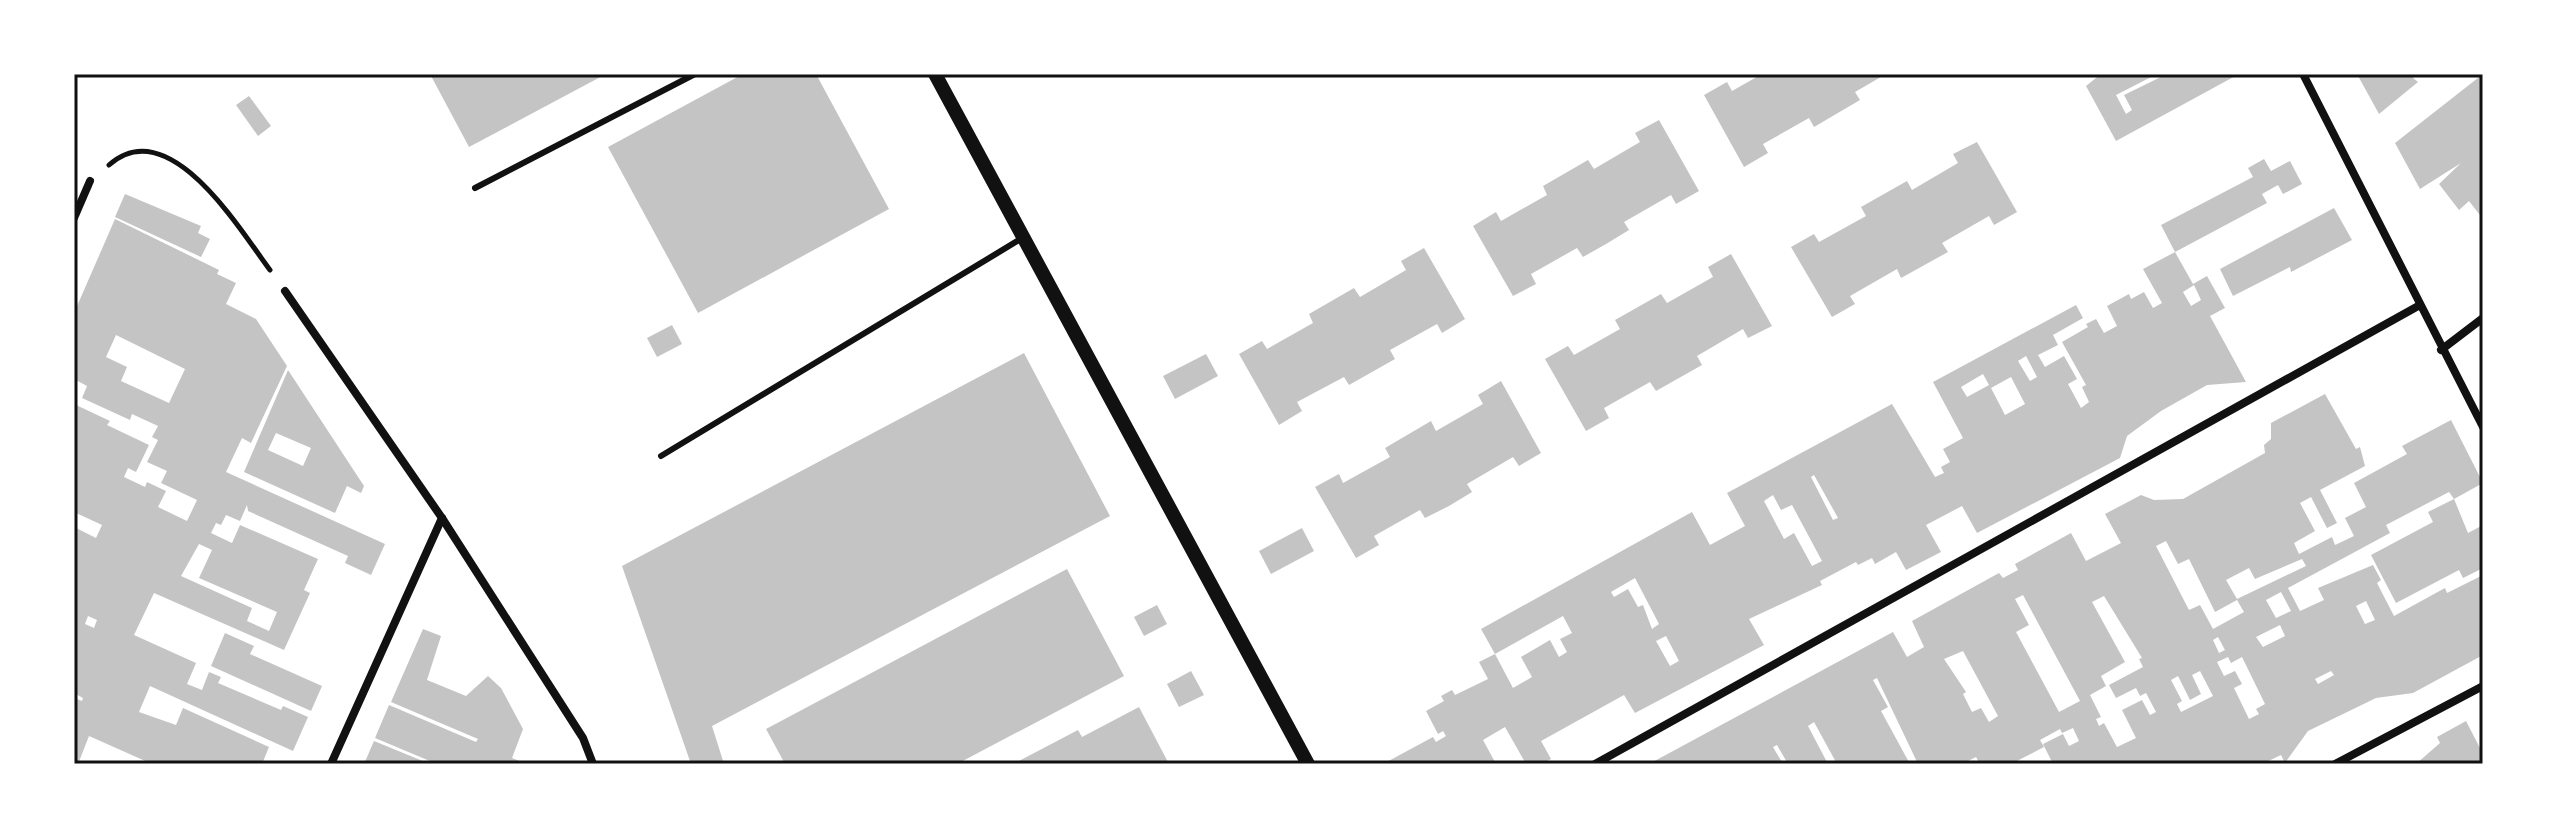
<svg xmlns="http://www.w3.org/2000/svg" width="2557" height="838" viewBox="0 0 2557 838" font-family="Figtree,sans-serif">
<rect width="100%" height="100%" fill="#fff"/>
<g fill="#c4c4c4" fill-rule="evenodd">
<polygon points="430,74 606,74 469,147"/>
<polygon points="816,74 889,209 698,313 608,147 743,74"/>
<polygon points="1762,74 1886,74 1855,92 1860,100 1814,127 1809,118 1763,144 1768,153 1744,167 1704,95 1727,82 1732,91"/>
<polygon points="2101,74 2157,74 2116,95 2126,114 2132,110 2124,95 2167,74 2239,74 2116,141 2086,86"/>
<polygon points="2357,74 2418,74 2413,78 2418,82 2379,114"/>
<polygon points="2483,74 2483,219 2469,201 2459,210 2439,184 2461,163 2420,189 2395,143"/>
<polygon points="249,96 271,126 258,136 236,105"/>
<polygon points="1659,120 1699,191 1676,204 1671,195 1624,222 1629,230 1606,244 1583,257 1577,248 1531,274 1536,284 1513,296 1473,226 1496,212 1501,221 1547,195 1543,186 1588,160 1594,169 1640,142 1635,133"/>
<polygon points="1977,142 2017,212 1994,225 1989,216 1942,243 1948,252 1901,278 1897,269 1850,296 1855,304 1832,317 1791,247 1814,234 1819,242 1866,216 1861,207 1907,181 1912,190 1958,163 1953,154"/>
<polygon points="2264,159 2271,171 2290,161 2302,184 2283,194 2278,185 2262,194 2267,203 2175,252 2161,225 2253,177 2248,168"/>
<polygon points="125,194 201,226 198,233 210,239 201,257 115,217"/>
<polygon points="2334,208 2352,240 2291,272 2290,267 2233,296 2220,269"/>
<path d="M115,219L219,270L217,274L236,283L226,304L256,319L287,366L251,443L242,438L226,472L385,544L371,575L345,563L348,556L248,511L247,505L240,521L226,515L221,525L216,523L211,533L232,543L240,525L318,559L304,590L310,593L284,650L154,593L134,635L196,663L187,684L202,690L209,672L221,677L218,683L281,710L283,706L308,717L293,751L150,686L139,712L176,725L183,708L269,747L262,764H152L89,736L78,764H74V698L82,701L83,698L74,693V527L96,538L102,525L74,512V404L110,421L107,425L149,445L136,472L128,468L124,477L145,487L147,482L166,491L158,507L187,521L197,500L161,483L167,471L147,462L158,440L152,437L158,426L132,414L130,420L82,398L87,386L74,379V313ZM116,335L185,369L169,403L121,381L127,367L106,357ZM199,544L212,550L199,578L277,612L269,631L247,621L252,608L181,576ZM88,616L97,620L94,628L85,624Z"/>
<polygon points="1424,248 1465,319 1442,333 1437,324 1390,350 1395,359 1349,385 1344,377 1297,402 1302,411 1279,425 1239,354 1262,341 1267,349 1313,323 1309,314 1354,288 1360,297 1406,270 1401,261"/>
<path d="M2175,252L2193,284L2207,276L2225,308L2210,316L2246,382L2207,385L2161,411L2127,436L2120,458L1977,533L1962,506L1926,525L1941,552L1906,570L1896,552L1875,564L1872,558L1858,565L1856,562L1820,581L1822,585L1749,619L1764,645L1635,713L1624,695L1541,741L1551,759L1541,764H1526L1505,727L1483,740L1496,764H1383L1433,737L1436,742L1446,736L1443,731L1438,734L1426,711L1444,701L1441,696L1452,690L1455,695L1488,679L1479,662L1495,654L1513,688L1532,677L1521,657L1550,640L1559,657L1567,652L1560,639L1572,633L1563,616L1495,654L1481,629L1692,512L1710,545L1745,526L1727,493L1892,404L1935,477L1944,473L1941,467L1950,462L1943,449L1963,438L1933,382L2076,305L2083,318L2053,335L2058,345L2038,355L2045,367L2064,356L2077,379L2068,384L2081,408L2089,402L2082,387L2086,385L2062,342L2088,327L2086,324L2096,319L2104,333L2117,326L2107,306L2129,294L2131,299L2144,292L2153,308L2162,303L2143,269ZM2194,285L2201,300L2191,306L2183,292ZM2026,356L2037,377L2030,381L2018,361ZM1983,374L1989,385L1967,397L1961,387ZM2011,377L2025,404L2005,415L1991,388ZM1814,475L1838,518L1833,520L1811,477ZM1773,495L1781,510L1792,505L1822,561L1812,566L1794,533L1784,539L1764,501ZM1635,578L1659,624L1652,629L1643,605L1638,607L1628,589L1614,597L1611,592ZM1666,636L1679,661L1670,666L1656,641Z"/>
<polygon points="1731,254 1772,326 1748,338 1743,329 1697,356 1702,365 1656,391 1650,382 1604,408 1609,418 1586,431 1545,359 1568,346 1574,355 1620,329 1615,320 1661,294 1667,303 1713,277 1708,267"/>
<polygon points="672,325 682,344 657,357 647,338"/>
<polygon points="1024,353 1110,516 712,726 724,764 691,764 622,566"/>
<polygon points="1206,354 1218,376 1175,399 1163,376"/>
<path d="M288,370L364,486L361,493L347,486L335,513L244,472ZM276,433L311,448L303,466L268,450Z"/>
<polygon points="1501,381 1541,453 1519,466 1513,457 1467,484 1472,492 1449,506 1425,518 1420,510 1374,536 1379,545 1356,558 1315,487 1339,474 1343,483 1390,457 1385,448 1431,421 1436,431 1483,404 1478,395"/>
<path d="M2325,394L2356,449L2360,447L2365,466L2320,490L2337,523L2327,528L2311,497L2300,503L2315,531L2294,543L2299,554L2332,537L2335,545L2354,536L2345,518L2366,507L2354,483L2407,454L2402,446L2451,420L2483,483L2454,499L2449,492L2386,525L2390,533L2288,588L2300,611L2324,600L2318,588L2373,565L2381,580L2377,583L2394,616L2445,588L2447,593L2483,575V655L2413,693L2376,698L2308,731L2285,763L2281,755L2262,764H2053L2043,744L2063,734L2069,746L2079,741L2073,728L2062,733L2060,729L2040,740L2044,747L2011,764H1980L1976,757L1962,764H1918L1877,678L1873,680L1888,707L1881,711L1910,764H1837L1814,722L1808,726L1828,764H1788L1777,745L1773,747L1783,764H1649L1893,632L1907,657L1924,647L1912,621L1999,573L2003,578L2018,570L2015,564L2071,533L2086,561L2121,543L2105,514L2141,495L2154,500L2183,499L2265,453L2264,445L2271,439V423ZM2166,541L2178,564L2189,559L2215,612L2237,600L2244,612L2213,629L2200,605L2189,610L2156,546ZM2302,559L2306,566L2237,599L2226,580L2249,568L2255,579ZM2281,592L2291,611L2276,618L2266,600ZM2023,595L2080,701L2059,712L2016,632L2029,625L2015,599ZM2104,596L2142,658L2139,659L2143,667L2109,685L2116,698L2136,688L2140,696L2146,693L2156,712L2150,715L2142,700L2122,710L2136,738L2117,747L2104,723L2099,726L2096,719L2101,717L2090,695L2106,686L2101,676L2125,662L2092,602ZM2366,601L2375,620L2365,624L2356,606ZM2280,625L2285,636L2263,647L2256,637ZM2218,637L2225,650L2219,653L2213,640ZM1963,651L1998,716L1989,722L1981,708L1972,712L1963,694L1966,692L1944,659ZM2228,657L2231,663L2242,657L2265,704L2256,709L2259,714L2249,719L2234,688L2242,684L2235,671L2224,676L2217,662ZM2200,671L2213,696L2181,712L2177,704L2182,701L2171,680L2178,676L2190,700L2201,694L2192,675ZM2331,671L2334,675L2318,684L2315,679Z"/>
<polygon points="2454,499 2468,533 2483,525 2483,568 2463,578 2459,570 2396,603 2371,555 2433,522 2428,512"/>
<polygon points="1302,528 1314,551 1271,574 1259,551"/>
<polygon points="1067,569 1124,676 957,764 785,764 766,729"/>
<polygon points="1157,605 1167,624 1144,636 1134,617"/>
<polygon points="423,629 441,636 427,680 466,696 488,676 501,688 523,729 512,758 527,764 437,764 375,738 389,705 476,742 478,739 391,702"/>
<polygon points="225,633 254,646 250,654 322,686 311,711 211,666"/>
<polygon points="1191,671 1204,695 1179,707 1167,684"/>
<polygon points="1139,707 1169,764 1013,764 1078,730 1082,737"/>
<polygon points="2466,721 2483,754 2483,764 2416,764 2440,743 2437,737"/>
<polygon points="374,741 430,764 364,764"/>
</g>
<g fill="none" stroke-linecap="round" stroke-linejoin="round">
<path stroke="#111" stroke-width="5" d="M109,165C169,111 240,230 270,270"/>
<g stroke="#111" stroke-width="6">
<polyline points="475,188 695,74"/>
<polyline points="661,456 1024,237"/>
</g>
<g stroke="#111" stroke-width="8">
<polyline points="2303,74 2483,427"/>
<polyline points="74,218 90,181"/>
<polyline points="285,291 442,518 583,738 593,764"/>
<polyline points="2441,350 2483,318"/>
<polyline points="331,764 442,518"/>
<polyline points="1595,764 2420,305"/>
<polyline points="2335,764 2483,686"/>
</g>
<polyline stroke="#111" stroke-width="14" points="935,74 1308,764"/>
</g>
<rect width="2557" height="838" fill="none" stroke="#ffffff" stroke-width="152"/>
<rect x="76" y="76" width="2405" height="686" fill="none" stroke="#111" stroke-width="3"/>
</svg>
